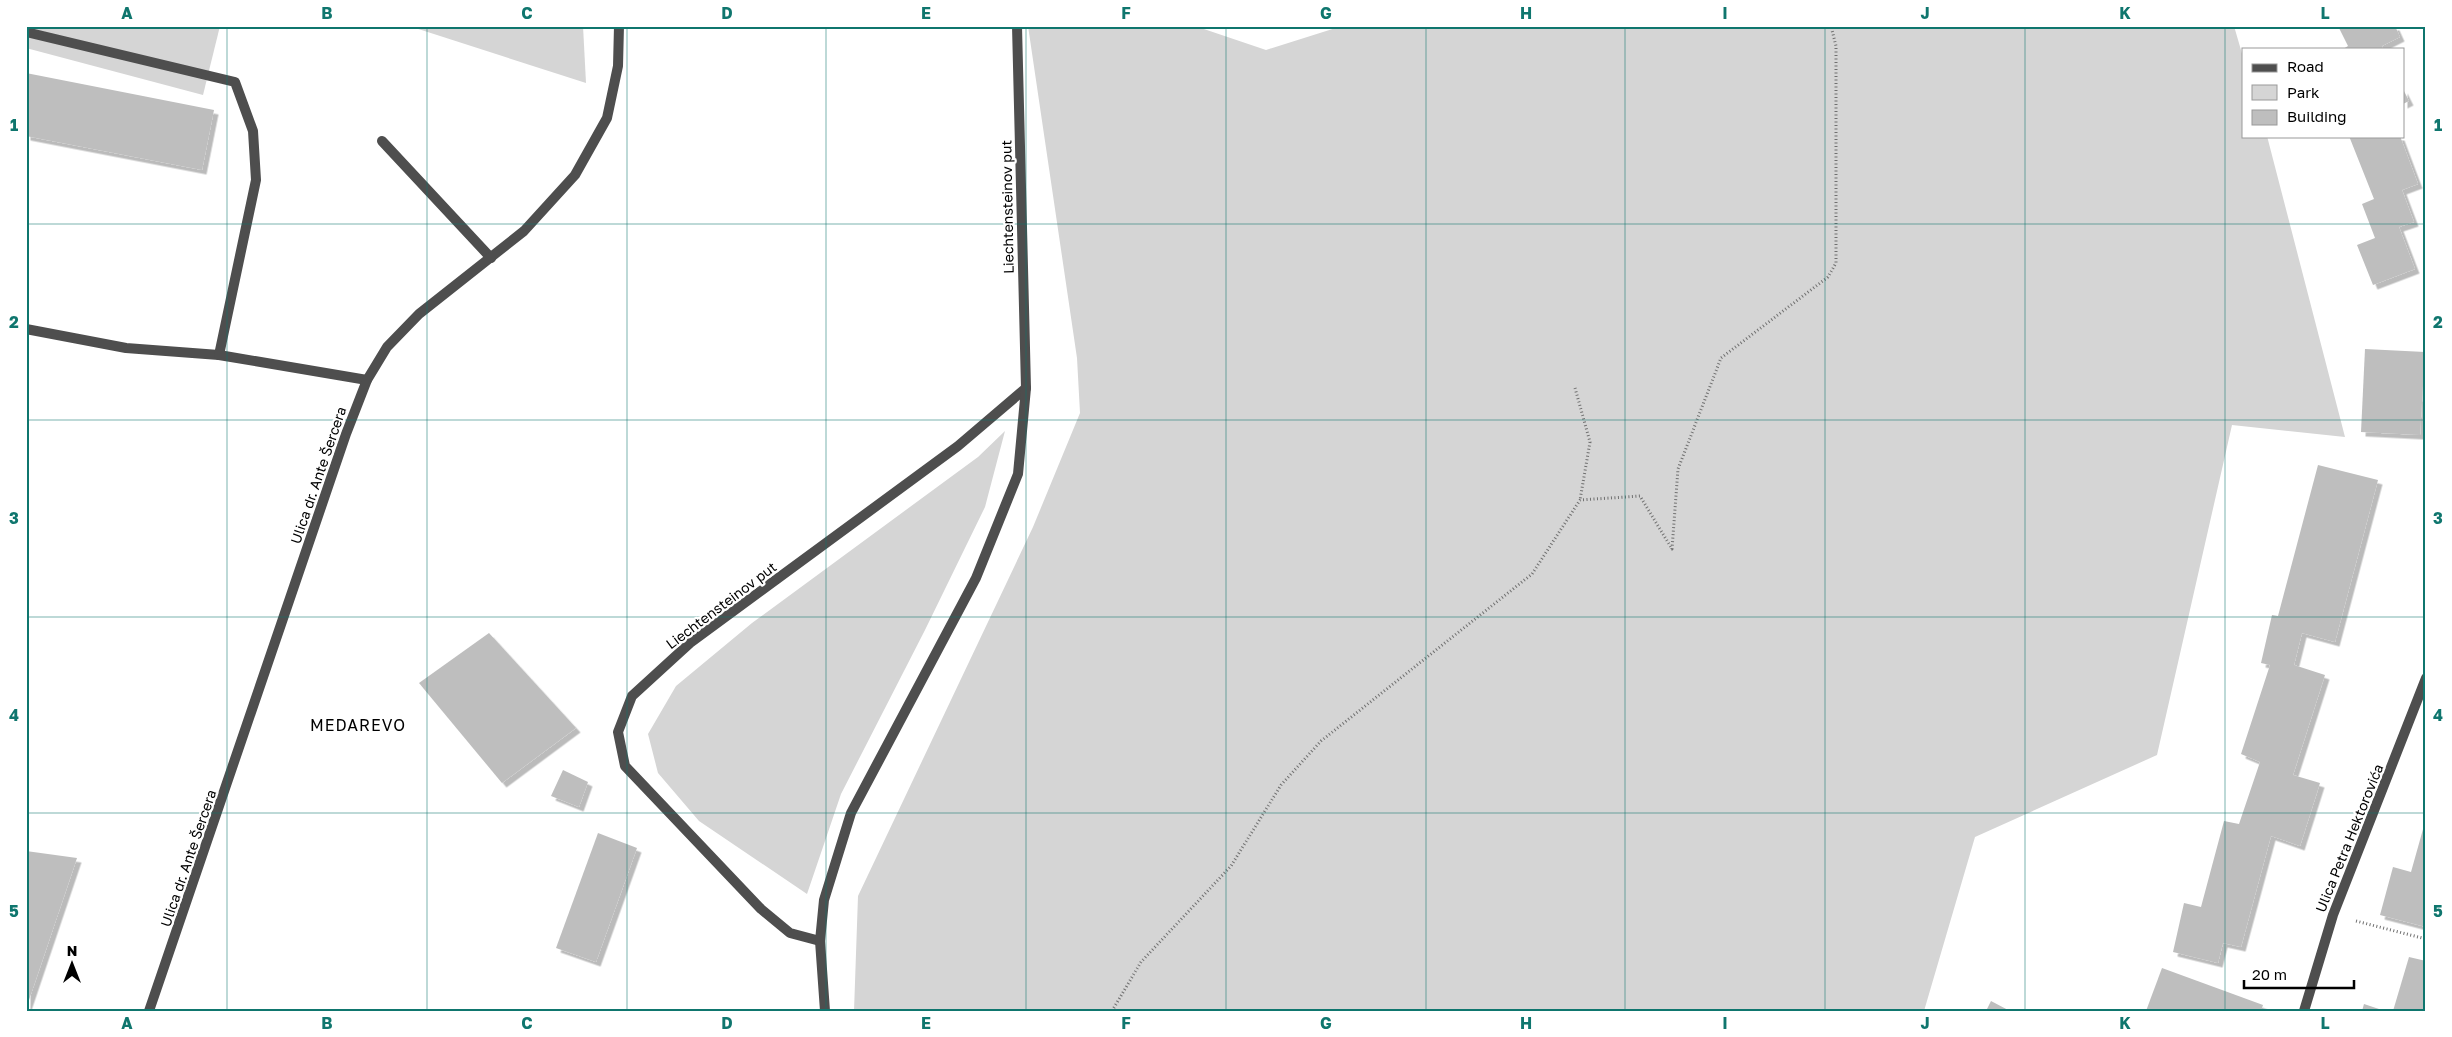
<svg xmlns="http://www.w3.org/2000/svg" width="2452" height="1037" viewBox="0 0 2452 1037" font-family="'Golos Text',sans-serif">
<defs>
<filter id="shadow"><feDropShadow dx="4.5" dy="4.5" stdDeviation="0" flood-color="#0004"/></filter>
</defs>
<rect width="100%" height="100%" fill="#fff"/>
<g fill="#d5d5d5">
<polygon points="26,26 220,26 203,95 26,48"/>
<polygon points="409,26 583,26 586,83"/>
<polygon points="1028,26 1195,26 1266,50 1342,26 2234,26 2243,57 2243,136 2267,136 2345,437 2232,425 2157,755 1975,837 1924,1011 854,1011 858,896 1033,527 1080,413 1077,358"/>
<polygon points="1005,431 985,507 925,630 841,794 807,894 699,821 658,773 648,734 676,686 752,623 978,457"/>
</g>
<g fill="#bebebe" filter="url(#shadow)">
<polygon points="2338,26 2395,26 2400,37 2382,46 2383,49 2343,49 2348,46"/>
<polygon points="26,73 214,110 202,170 26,136"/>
<polygon points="2403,89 2409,101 2403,104"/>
<polygon points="2349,136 2400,136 2418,184 2402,190 2414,222 2399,227 2415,269 2373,285 2357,245 2375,238 2362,204 2374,199"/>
<polygon points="2365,349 2425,352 2420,435 2361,432"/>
<polygon points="2318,465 2378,480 2335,642 2302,633 2294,665 2325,675 2293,775 2320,783 2300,846 2271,836 2241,947 2223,943 2218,963 2173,952 2184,903 2201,907 2224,821 2239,824 2260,762 2241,754 2270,665 2261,663 2272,615 2278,616"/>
<polygon points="489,633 576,728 502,783 419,683"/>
<polygon points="563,770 588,782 579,807 551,796"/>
<polygon points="2425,822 2426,822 2426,927 2380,915 2393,867 2411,872"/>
<polygon points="598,833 637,848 596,962 556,948"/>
<polygon points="26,851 77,858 27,1006 26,1006"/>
<polygon points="2409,957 2426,961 2426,1011 2393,1011"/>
<polygon points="2162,968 2263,1005 2261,1011 2146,1011"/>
<polygon points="1991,1001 2010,1011 1986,1011"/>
<polygon points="2364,1004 2382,1010 2382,1011 2362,1011"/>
</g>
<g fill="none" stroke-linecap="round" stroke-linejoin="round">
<g stroke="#707070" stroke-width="3" stroke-dasharray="1 2.5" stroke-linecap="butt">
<polyline points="1575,388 1590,442 1580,500"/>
<polyline points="2356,921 2426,939"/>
<polyline points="1112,1011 1141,962 1231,866 1281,785 1321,741 1532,574 1580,500 1640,496 1672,549 1678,469 1721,358 1828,277 1836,263 1836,46 1831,26"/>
</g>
<g stroke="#4e4e4e" stroke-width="10">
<polyline points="382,141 491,258"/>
<polyline points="26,329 126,348 219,355"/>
<polyline points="820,941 790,933 761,909 625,766 618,732 632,696 690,643 958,446 1026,388"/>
</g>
<g stroke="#4e4e4e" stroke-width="10">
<polyline points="26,32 235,82 253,131 256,180 219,355 367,380"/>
<polyline points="149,1011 346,434 367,380 387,347 419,314 524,231 575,175 607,118 618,66 619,26"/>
<polyline points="825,1011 820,941 824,900 851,813 976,578 1018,474 1026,388 1017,26"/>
<polyline points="2304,1011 2333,915 2426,678"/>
</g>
</g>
<path fill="none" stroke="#0f766e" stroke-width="1" stroke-opacity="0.55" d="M227,26V1011M427,26V1011M627,26V1011M826,26V1011M1026,26V1011M1226,26V1011M1426,26V1011M1625,26V1011M1825,26V1011M2025,26V1011M2225,26V1011M26,224H2426M26,420H2426M26,617H2426M26,813H2426"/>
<g text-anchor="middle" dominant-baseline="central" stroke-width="4.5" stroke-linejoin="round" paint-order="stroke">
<g font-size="14" fill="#000" stroke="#fff">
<text transform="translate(1007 207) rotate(-91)">Liechtensteinov put</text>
<text transform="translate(318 475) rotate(-71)">Ulica dr. Ante Šercera</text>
<text transform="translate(721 605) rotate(-37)">Liechtensteinov put</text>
<text transform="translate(2349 838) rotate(-68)">Ulica Petra Hektorovića</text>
<text transform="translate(188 858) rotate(-71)">Ulica dr. Ante Šercera</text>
</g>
<g font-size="16" letter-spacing="1" fill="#000" stroke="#fff">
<text x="358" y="725">MEDAREVO</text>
</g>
</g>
<rect width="2452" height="1037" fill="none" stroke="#ffffff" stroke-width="55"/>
<rect x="2242" y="48" width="162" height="90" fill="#ffffff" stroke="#999999"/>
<rect x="2252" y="64" width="25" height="8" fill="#4e4e4e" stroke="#999999"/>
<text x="2287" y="72" font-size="15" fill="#000000">Road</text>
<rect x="2252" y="85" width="25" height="15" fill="#d5d5d5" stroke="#999999"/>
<text x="2287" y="98" font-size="15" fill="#000000">Park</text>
<rect x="2252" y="110" width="25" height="15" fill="#bebebe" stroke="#999999"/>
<text x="2287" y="122" font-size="15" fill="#000000">Building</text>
<g transform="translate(72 964)" stroke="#ffffff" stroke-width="4" paint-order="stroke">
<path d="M0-4L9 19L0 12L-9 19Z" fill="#000000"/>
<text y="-8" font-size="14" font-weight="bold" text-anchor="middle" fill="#000000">N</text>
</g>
<path d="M2244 980v8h110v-8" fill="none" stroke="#000000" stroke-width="2.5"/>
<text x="2252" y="980" font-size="15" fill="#000000" stroke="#ffffff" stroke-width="4" paint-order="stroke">20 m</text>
<rect x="28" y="28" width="2396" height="982" fill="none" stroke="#0f766e" stroke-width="2"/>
<g font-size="16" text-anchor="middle" font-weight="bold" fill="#0f766e">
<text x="127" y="19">A</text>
<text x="327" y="19">B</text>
<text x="527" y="19">C</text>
<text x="727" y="19">D</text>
<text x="926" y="19">E</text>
<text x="1126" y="19">F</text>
<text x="1326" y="19">G</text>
<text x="1526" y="19">H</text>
<text x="1725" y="19">I</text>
<text x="1925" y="19">J</text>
<text x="2125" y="19">K</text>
<text x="2325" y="19">L</text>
<text x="14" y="131">1</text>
<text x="2438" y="131">1</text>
<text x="14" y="328">2</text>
<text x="2438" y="328">2</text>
<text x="14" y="524">3</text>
<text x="2438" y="524">3</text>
<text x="14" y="721">4</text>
<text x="2438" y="721">4</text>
<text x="14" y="917">5</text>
<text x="2438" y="917">5</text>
<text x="127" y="1029">A</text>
<text x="327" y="1029">B</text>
<text x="527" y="1029">C</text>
<text x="727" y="1029">D</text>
<text x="926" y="1029">E</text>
<text x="1126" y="1029">F</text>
<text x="1326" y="1029">G</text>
<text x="1526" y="1029">H</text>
<text x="1725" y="1029">I</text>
<text x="1925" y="1029">J</text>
<text x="2125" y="1029">K</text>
<text x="2325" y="1029">L</text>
</g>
</svg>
